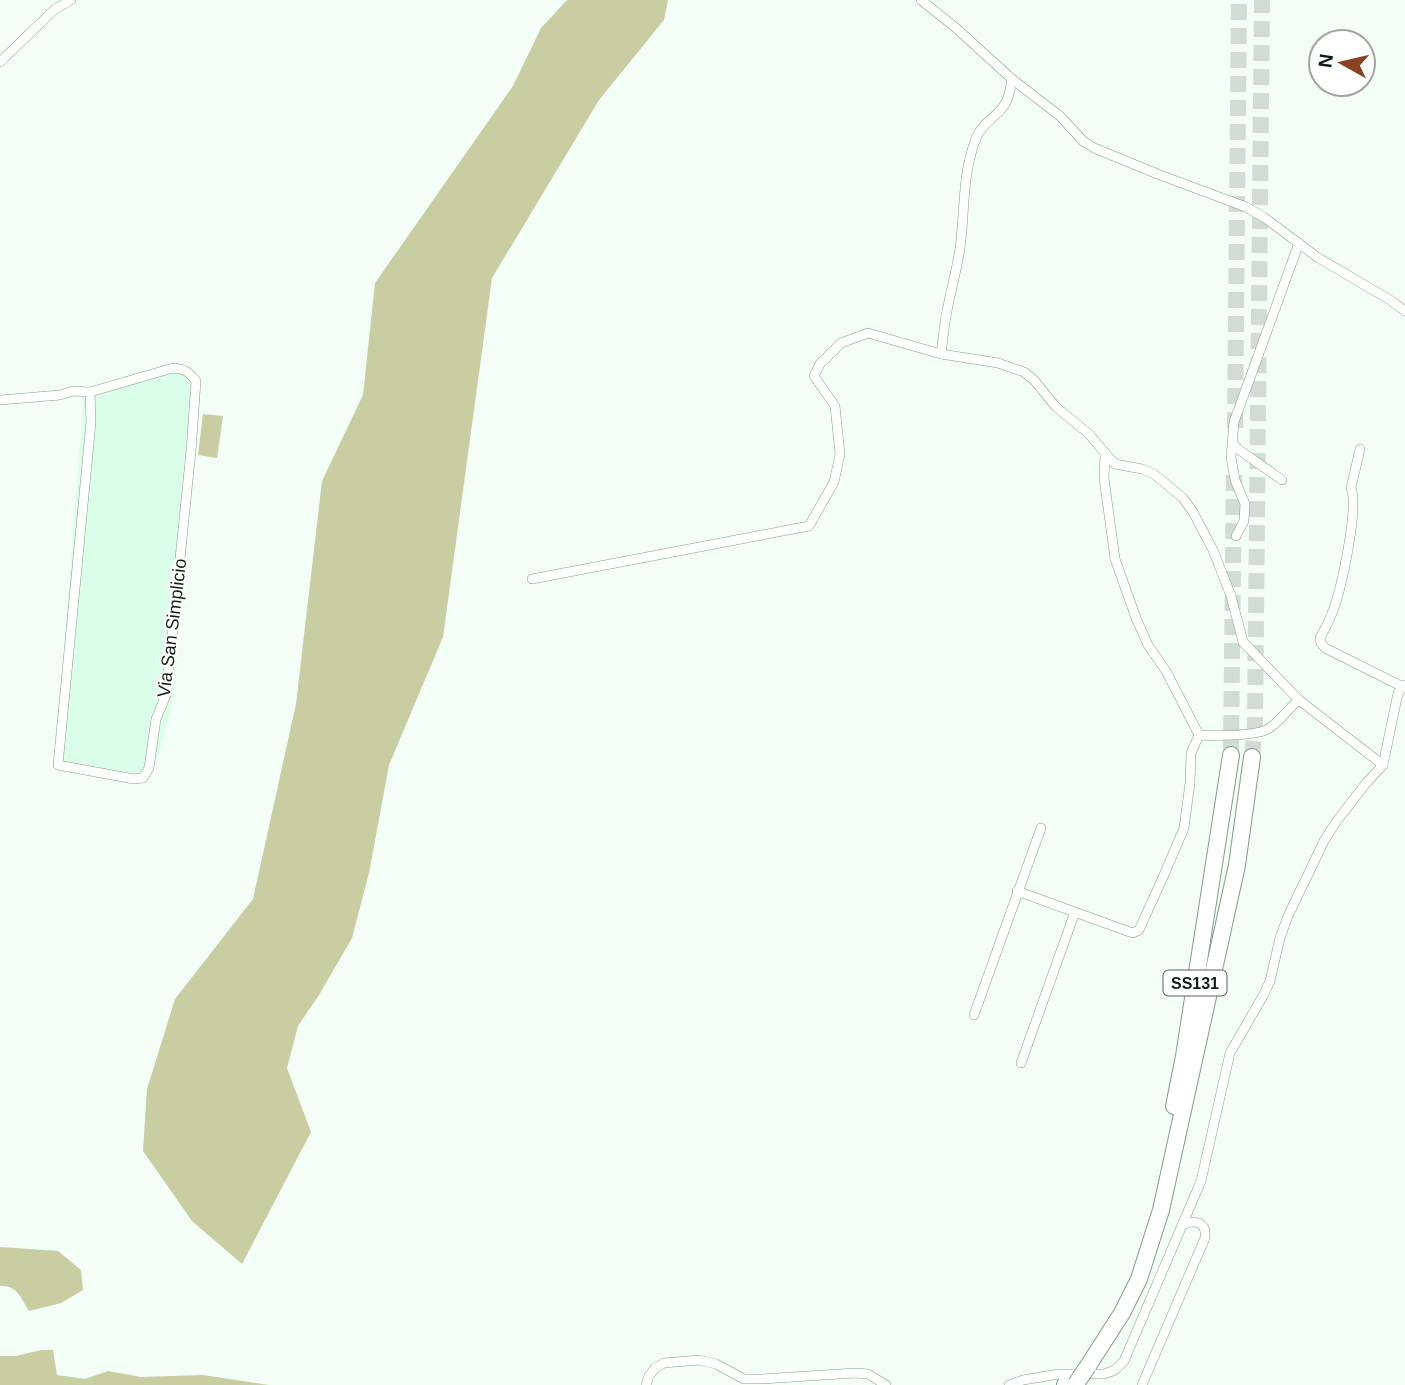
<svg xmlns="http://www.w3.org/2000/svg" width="1405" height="1385" viewBox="0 0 1405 1385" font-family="Arial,sans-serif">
<rect width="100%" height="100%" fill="#f3fef7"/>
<polygon fill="#dbfee8" points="184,367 199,391 174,695 159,753 149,775 141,781 120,781 55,770 84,393"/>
<g fill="#c8cda2">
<polygon points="567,0 668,0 664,20 599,100 492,278 443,637 389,765 369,873 352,938 319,995 298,1026 287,1068 311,1132 242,1264 192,1221 143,1151 147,1089 175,999 253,899 296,704 322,481 363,395 375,283 513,86 541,28"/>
<polygon points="203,414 223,416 217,458 198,455"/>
<path d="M0,1247L58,1251L81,1270L83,1290L61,1303L29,1311C21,1298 17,1285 0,1286Z"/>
<polygon points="41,1350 53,1350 57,1375 85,1379 108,1371 141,1377 203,1375 269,1385 0,1385 0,1356 16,1356"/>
</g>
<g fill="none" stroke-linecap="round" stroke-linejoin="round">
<g stroke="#d1dcd5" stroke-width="16" stroke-dasharray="16 8" stroke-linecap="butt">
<polyline points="1235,428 1239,0"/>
<polyline points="1231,755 1234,468"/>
<polyline points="1252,757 1255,723 1262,0"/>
</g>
<defs>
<g id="street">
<polyline points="921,0 956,28 1012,79 1060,116 1083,141 1094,148 1160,175 1246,207 1265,218 1317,257 1390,300 1405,311"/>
<polyline points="0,62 55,9 71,0"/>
<path d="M941,354C943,339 944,325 947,311C951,290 957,269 960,248C965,211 962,177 975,141C982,120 1001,116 1007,100C1010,93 1011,85 1012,79"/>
<path d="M0,400L60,395L73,391L90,392L173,368C185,369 189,372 196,381L191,451L166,695L156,719L149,768L143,778L134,779L58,765L91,422L90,392"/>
<polyline points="1232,443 1238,449 1282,480"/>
<path d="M1360,449L1351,488C1359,509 1341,591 1332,613C1329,622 1324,630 1320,638L1321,643L1325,648L1403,687"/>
<polyline points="1105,453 1115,464 1142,469 1154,474 1183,498 1193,512 1213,550 1231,596 1243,642 1299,700 1383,765"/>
<polyline points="1236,536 1244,521 1245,504 1235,480 1231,457 1234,422 1299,243"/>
<path d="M532,579L809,526L834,482L840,454L835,406L814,376L820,364L841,343L868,333L941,354L998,363L1024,372L1034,380L1056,407L1089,434L1105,453L1104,478L1115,559L1136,618L1148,645L1166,671L1199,735C1213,736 1253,736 1266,730C1279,724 1287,709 1299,700"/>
<polyline points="1383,765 1398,693 1405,685"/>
<polyline points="1017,891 1127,931 1133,933 1139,930 1164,875 1184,828 1190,783 1191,753 1199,735"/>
<polyline points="974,1015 1041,828"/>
<polyline points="1021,1063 1075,912"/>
<polyline points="646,1385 649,1376 655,1368 664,1363 699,1360 716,1364 744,1379 762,1379 855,1373 868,1374 886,1385"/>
<polyline points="1009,1385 1023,1380 1059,1374 1104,1374 1115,1370 1124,1361 1201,1181 1230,1053 1264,994 1270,981 1280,938 1288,916 1324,841 1336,822 1367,782 1383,765"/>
<path d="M1142,1385L1205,1238C1207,1222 1195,1219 1183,1225"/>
</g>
<g id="highway">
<polyline points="1174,1106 1184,1056 1231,755"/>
<polyline points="1088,1366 1122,1313 1139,1279 1161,1210 1237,865 1252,757"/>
<polyline points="1065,1385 1066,1383"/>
</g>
</defs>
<use href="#street" stroke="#829b8b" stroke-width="10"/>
<use href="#highway" stroke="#829b8b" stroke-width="18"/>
<use href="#street" stroke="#fff" stroke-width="9"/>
<use href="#highway" stroke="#fff" stroke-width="16"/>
<defs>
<polyline id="highway-bridge" points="1076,1384 1088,1366"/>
</defs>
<use href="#highway-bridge" stroke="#829b8b" stroke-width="18" stroke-linecap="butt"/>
<use href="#highway-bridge" stroke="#fff" stroke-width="16"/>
</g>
<g text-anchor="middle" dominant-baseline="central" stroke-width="5" stroke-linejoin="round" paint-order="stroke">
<rect fill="#fff" stroke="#59605c" stroke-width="2" x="1163.5" y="970.5" width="63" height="25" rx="5"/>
<g font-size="16" font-weight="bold" fill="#121c16">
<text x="1195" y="983">SS131</text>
</g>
<g font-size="18" fill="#121c16" stroke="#fff">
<text transform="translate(172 628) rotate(-83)">Via San Simplicio</text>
</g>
</g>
<g transform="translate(1342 63) rotate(278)"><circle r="33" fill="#ffffff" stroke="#a0a4a2" stroke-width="2"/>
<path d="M0-5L12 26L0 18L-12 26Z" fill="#89421f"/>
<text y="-10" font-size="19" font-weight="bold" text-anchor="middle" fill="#121c16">N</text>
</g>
</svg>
